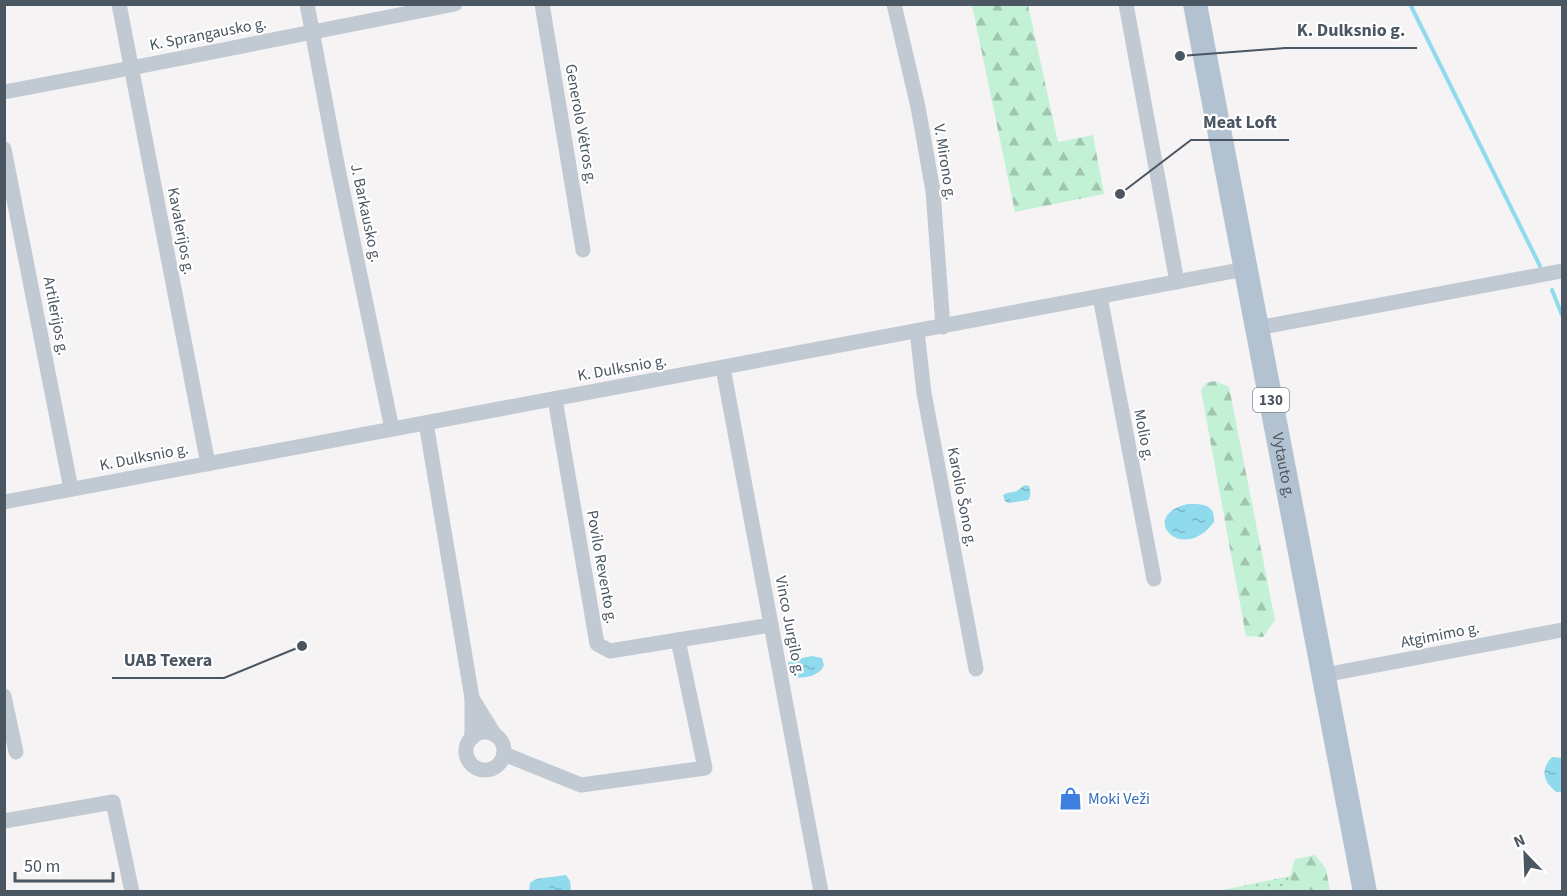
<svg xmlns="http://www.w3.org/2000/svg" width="1567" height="896" viewBox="0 0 1567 896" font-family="'Source Sans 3',sans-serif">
<defs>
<pattern id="grass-dots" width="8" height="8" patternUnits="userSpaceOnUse" patternTransform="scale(1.5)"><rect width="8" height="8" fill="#c3f1d5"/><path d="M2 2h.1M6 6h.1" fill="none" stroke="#a0c6b0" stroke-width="1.8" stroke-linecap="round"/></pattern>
<pattern id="forest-firs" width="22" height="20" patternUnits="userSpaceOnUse" patternTransform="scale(1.5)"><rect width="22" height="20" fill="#c3f1d5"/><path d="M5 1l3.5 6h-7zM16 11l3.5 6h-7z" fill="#a0c6b0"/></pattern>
<pattern id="water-ripples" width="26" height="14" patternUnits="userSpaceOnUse" patternTransform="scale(1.5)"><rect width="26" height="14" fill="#90daee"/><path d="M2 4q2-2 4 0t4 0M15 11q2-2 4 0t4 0" fill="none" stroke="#78b4c4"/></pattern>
</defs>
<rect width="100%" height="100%" fill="#f5f3f3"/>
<polygon fill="url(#grass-dots)" points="1290,876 1293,891 1218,891"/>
<g fill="url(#forest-firs)">
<polygon points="972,5 1028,5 1058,142 1093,135 1104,194 1015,212"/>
<polygon points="1215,381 1229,387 1275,620 1263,637 1246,636 1201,390 1206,383"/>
<polygon points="1315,855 1326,869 1330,891 1293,891 1290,876 1295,859"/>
</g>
<g fill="url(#water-ripples)">
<path d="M1026,485L1029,486C1031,491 1031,496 1028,500L1009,503L1005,501L1003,495C1007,492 1012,493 1017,491C1020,489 1022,486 1026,485Z"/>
<path d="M1188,504C1203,504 1215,504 1214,522C1181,566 1137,515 1188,504Z"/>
<path d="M812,656L822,658L824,665C820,676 802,680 792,676L788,667V663L792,660Z"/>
<path d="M1552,757L1562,758V792H1556C1543,781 1540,770 1552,757Z"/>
<polygon points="566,875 570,881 571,891 529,891 530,883 536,879"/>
</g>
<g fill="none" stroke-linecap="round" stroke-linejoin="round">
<g stroke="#90daee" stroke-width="4">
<polyline points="1410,4 1540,266"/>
<polyline points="1552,290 1562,315"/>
</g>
<g stroke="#c1cad2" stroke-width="15">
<polyline points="119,4 208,464"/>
<polyline points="307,4 337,164 392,429"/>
<polyline points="542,4 583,250"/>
<polyline points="894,4 918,107 933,191 943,327"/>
<polyline points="1126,4 1177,282"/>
<polyline points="4,92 131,68 455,4"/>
<polyline points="4,149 71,489"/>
<polyline points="1100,297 1154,579"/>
<polyline points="1257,328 1562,271"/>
<polyline points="917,331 924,393 976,669"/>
<polyline points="723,368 821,892"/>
<polyline points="426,423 472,698 472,738"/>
<polyline points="4,502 1245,269"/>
<polyline points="678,640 771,625"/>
<polyline points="1324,675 1562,630"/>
<polyline points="4,696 16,752"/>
<polyline points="472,698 494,734"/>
<circle cx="485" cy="751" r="19"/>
<polyline points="504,754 581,785 705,768 678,640 610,651 597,644 555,399"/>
<polyline points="4,821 113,802 132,892"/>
</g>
<path stroke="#b3c2d1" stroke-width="24" id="s1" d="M1195,4L1365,892"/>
</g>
<defs>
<symbol id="shop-bare" viewBox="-9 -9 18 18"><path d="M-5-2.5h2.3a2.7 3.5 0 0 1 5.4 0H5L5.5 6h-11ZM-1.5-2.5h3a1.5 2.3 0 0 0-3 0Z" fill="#3f7fe0" stroke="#fff" stroke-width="2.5" paint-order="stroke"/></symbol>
</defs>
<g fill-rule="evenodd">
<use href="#shop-bare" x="1054" y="782" width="33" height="33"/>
</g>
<g text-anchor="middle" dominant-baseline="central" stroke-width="4.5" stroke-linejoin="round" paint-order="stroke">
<rect fill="#fff" stroke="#808990" stroke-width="1.5" x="1253" y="388" width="36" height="24" rx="4.5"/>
<g font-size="15" font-weight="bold" fill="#4a5661">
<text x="1271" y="400">130</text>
</g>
<g font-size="16" fill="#4a5661" stroke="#fff">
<text transform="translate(208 34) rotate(-11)">K. Sprangausko g.</text>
<text transform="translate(581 124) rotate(80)">Generolo Vėtros g.</text>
<text transform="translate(945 162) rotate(81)">V. Mirono g.</text>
<text transform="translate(366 213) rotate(78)">J. Barkausko g.</text>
<text transform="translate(181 231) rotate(79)">Kavalerijos g.</text>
<text transform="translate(56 316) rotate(79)">Artilerijos g.</text>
<text transform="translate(622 368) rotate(-10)">K. Dulksnio g.</text>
<text transform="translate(1144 435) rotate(79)">Molio g.</text>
<text transform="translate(144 457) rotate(-11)">K. Dulksnio g.</text>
<text stroke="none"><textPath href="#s1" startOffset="470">Vytauto g.</textPath></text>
<text transform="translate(962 497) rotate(79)">Karolio Šono g.</text>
<text transform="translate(602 567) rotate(80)">Povilo Revento g.</text>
<text transform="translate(790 626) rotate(79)">Vinco Jurgilo g.</text>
<text transform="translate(1440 635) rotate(-11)">Atgimimo g.</text>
</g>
<g font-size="16" fill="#366cbe" stroke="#fff" text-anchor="start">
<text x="1088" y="799">Moki Veži</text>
</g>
</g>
<path fill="none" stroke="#4a5661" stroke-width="2" d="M1180 56L1285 48H1417M1120 194L1191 140H1289M302 646L224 678H112"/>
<g fill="#4a5661" stroke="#fff" stroke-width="2">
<circle cx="1180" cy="56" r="6"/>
<circle cx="1120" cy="194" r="6"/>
<circle cx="302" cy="646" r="6"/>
</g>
<g font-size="18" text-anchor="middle" font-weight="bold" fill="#4a5661" stroke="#fff" stroke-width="4.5" stroke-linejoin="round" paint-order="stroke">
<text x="1351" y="36">K. Dulksnio g.</text>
<text x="1240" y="128">Meat Loft</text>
<text x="168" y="666">UAB Texera</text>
</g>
<rect width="1567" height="896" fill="none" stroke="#4a5661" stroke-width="12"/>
<g transform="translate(1525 854) rotate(337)" stroke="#ffffff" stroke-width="4.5" paint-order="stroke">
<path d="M0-4.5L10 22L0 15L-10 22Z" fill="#4a5661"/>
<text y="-9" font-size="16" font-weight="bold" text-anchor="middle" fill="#4a5661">N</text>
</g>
<path d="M15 872v9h98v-9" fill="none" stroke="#4a5661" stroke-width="3"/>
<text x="24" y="872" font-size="18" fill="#4a5661" stroke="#ffffff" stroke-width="4.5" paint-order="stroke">50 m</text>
</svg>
